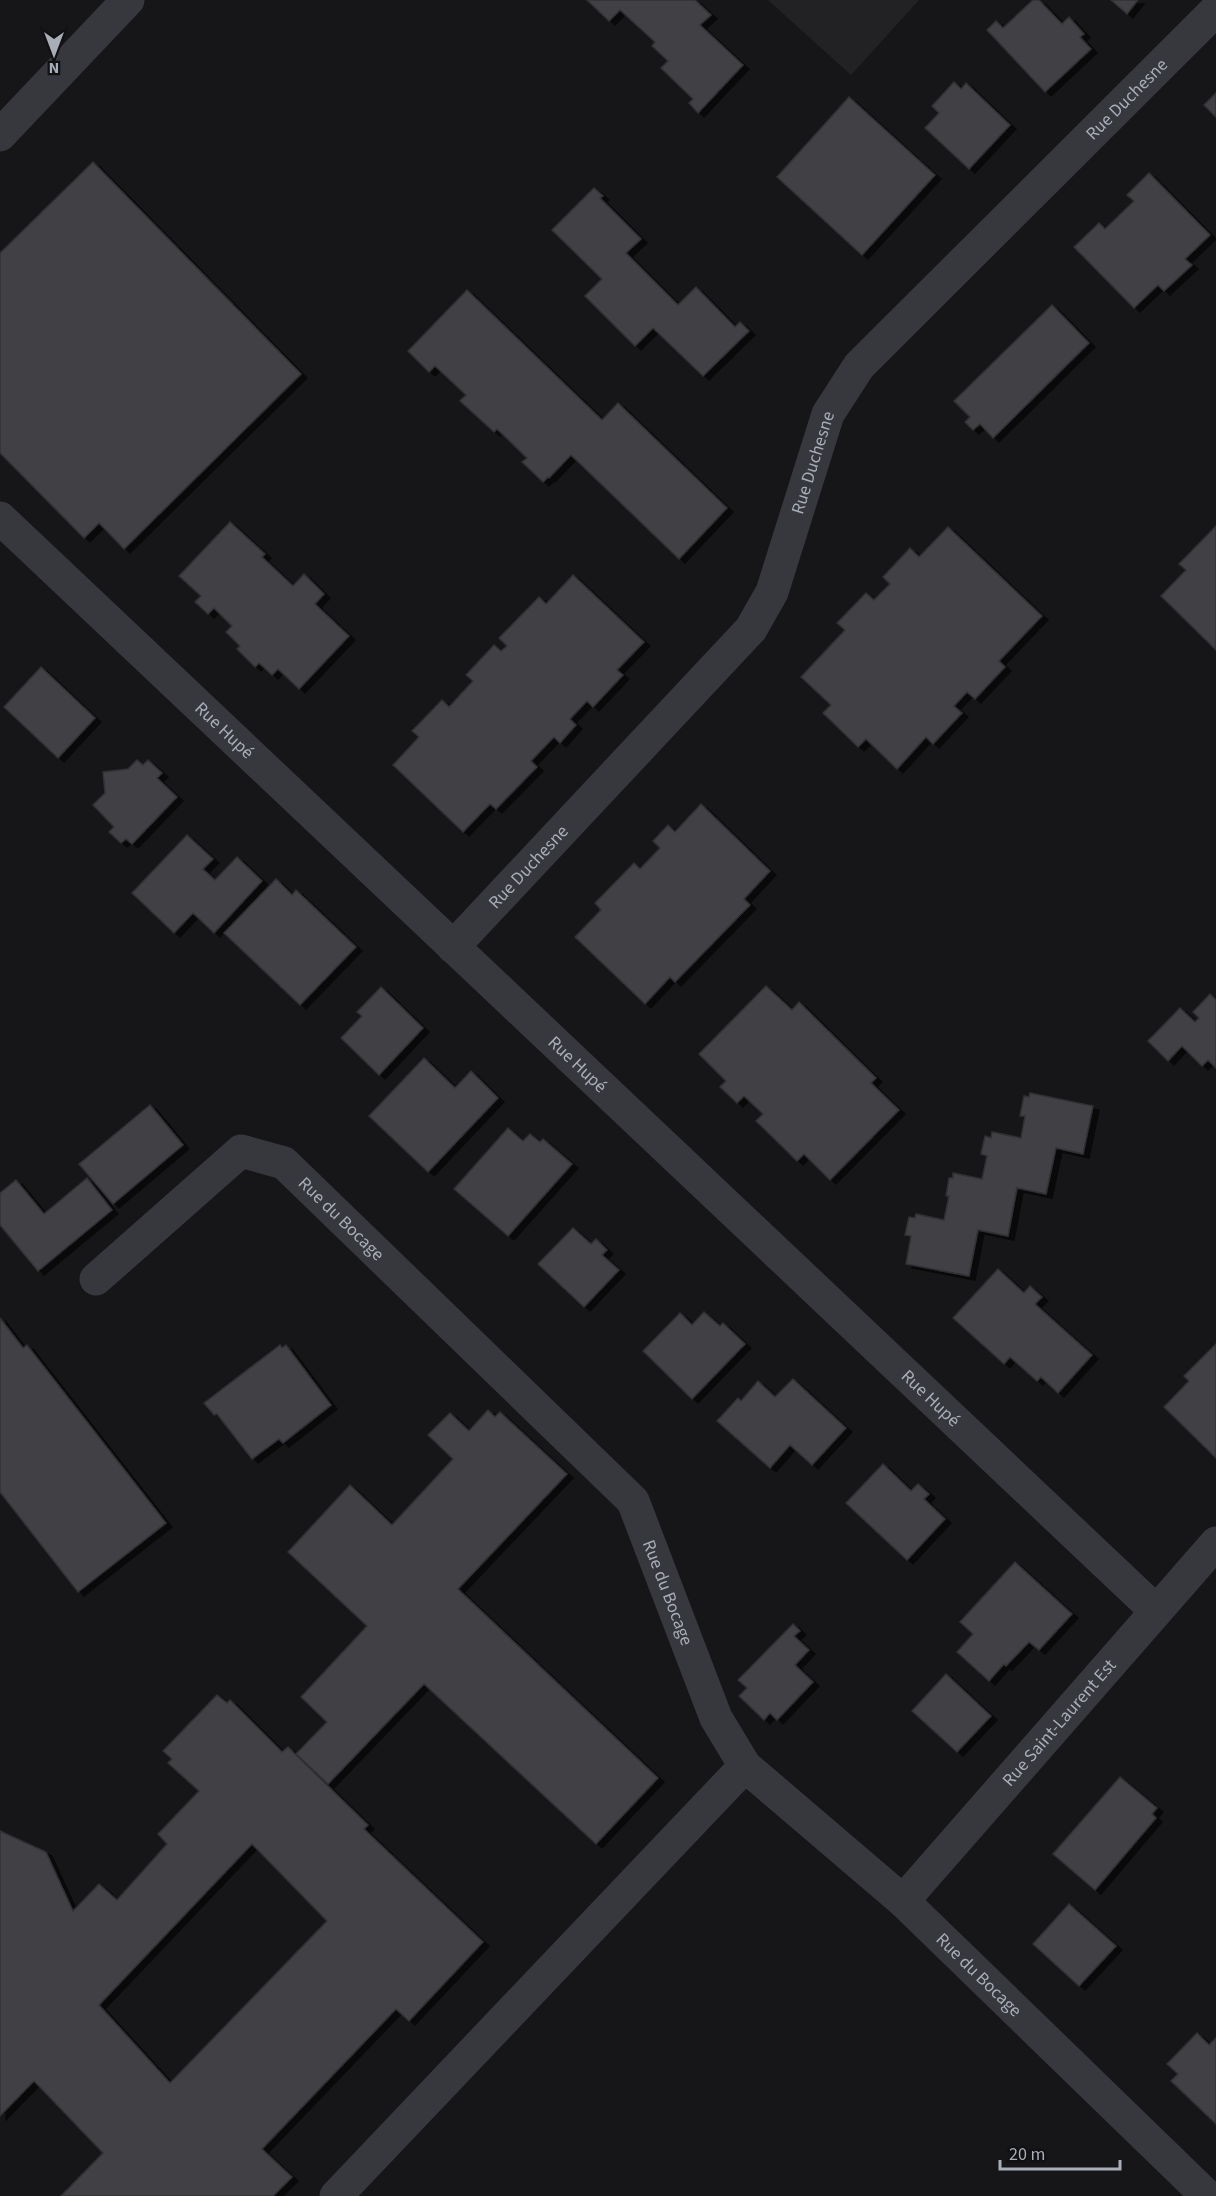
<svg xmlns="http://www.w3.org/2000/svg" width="1216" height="2196" viewBox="0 0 1216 2196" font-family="'Source Sans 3',sans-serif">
<defs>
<filter id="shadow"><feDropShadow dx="6" dy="4" stdDeviation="0" flood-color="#0009"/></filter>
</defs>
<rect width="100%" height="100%" fill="#161618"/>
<polygon fill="#222225" points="768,0 919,0 851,75"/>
<g fill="#404145" stroke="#303034" stroke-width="1.5" fill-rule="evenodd" filter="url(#shadow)">
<polygon points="587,0 695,0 711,15 700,25 743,65 698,113 689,103 693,99 661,68 668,61 652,46 655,42 620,10 609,21"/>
<polygon points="1033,0 1039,0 1062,24 1069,17 1084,34 1080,37 1091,49 1045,92 987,30 996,21 1003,28"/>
<polygon points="1111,0 1138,0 1127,14"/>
<polygon points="954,82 961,89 966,83 1010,125 969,169 925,128 939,113 932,106"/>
<polygon points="1216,93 1216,117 1204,105"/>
<polygon points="849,97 935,175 862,255 777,177"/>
<polygon points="93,162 301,374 124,549 99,523 84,538 0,453 0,253"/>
<polygon points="1149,173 1210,235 1185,259 1192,265 1164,291 1158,285 1134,308 1074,247 1099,223 1105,229 1134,201 1127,195"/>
<polygon points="594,188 603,196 600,198 641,239 626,253 678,305 696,287 735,327 740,322 749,331 703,376 653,328 635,346 585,296 602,279 552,230"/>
<polygon points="467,290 602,420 618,403 727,508 679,559 571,455 549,478 548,477 543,482 522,462 527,458 497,429 494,432 460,401 466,395 435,366 429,372 408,351"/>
<polygon points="1052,305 1089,343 993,438 980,424 973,430 965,422 970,417 954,401"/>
<polygon points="230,522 265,554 262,557 293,586 304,574 324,594 315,604 349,636 299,689 278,669 272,675 259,663 255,667 237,649 240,646 226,632 232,626 214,608 208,614 195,602 201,596 179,576"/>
<polygon points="1216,526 1216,650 1161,596 1186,570 1179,564"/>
<polygon points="948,527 1042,616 999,661 1005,667 975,699 967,692 954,706 962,713 933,744 926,737 897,769 866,739 858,747 823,713 831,705 801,677 845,630 837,623 866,593 874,600 890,584 883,577 910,548 919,557"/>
<polygon points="573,575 644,642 617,670 623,675 593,707 587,701 570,719 576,725 560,743 554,737 531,761 537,767 496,809 490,804 463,832 393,765 419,737 412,731 442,700 449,707 473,681 466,675 494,645 501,651 507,646 499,638 539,597 546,604"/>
<polygon points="41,667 95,718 58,758 4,707"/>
<polygon points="137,760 143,765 148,760 162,773 157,778 177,797 132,844 126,839 121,843 109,832 114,827 93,805 105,793 103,772 128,769"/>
<polygon points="701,804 770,871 744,899 750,905 675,982 670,977 645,1004 575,937 601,910 595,903 634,863 640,869 660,848 653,841 668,825 675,832"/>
<polygon points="187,835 213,859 203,869 215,880 237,857 262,881 214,933 193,913 174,933 132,893"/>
<polygon points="276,879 292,895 296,890 356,947 300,1005 224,933"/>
<polygon points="766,986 792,1010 799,1002 876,1078 871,1083 899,1110 830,1180 804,1154 797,1161 756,1121 763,1114 744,1096 737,1103 720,1087 726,1081 699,1054"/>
<polygon points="381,987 423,1028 379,1075 341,1038 362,1016 357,1012"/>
<polygon points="1210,994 1216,1000 1216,1068 1208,1060 1202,1066 1182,1046 1168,1061 1148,1041 1180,1008 1195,1022 1199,1018 1193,1012"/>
<polygon points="424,1058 455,1088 471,1071 498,1098 428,1172 369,1116"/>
<polygon points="1030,1093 1093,1106 1083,1154 1056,1148 1046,1194 1017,1188 1008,1236 978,1230 969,1276 906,1264 911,1236 905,1235 909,1217 915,1218 916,1214 944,1220 949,1196 946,1196 949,1178 953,1178 953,1173 982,1179 987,1156 981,1154 985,1136 991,1138 992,1132 1021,1138 1025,1116 1020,1116 1024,1096 1029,1097"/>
<polygon points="150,1105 183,1145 113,1204 79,1164"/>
<polygon points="508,1128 523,1141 530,1134 540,1142 543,1139 572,1164 508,1236 454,1189"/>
<polygon points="87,1178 112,1210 38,1271 0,1225 0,1193 16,1180 44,1214"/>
<polygon points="573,1228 591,1244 596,1239 607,1250 602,1255 619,1270 584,1307 538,1264"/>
<polygon points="998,1269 1024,1293 1030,1286 1042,1297 1035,1304 1092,1355 1058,1393 1041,1377 1037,1381 1010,1357 1004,1364 953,1318"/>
<polygon points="704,1312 720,1326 723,1323 745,1344 692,1399 643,1351 680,1313 692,1325"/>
<polygon points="0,1318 23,1348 27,1345 166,1523 78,1592 0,1492"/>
<polygon points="1216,1344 1216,1458 1164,1407 1189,1381 1184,1376"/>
<polygon points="280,1345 282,1348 286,1345 331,1405 283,1443 279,1439 252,1459 217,1414 214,1415 204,1403"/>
<polygon points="793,1379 846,1428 812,1465 790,1445 770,1468 717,1421 738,1398 741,1401 758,1381 775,1397"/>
<polygon points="488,1410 495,1417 500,1412 567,1474 458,1589 658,1778 596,1844 424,1684 328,1784 296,1754 327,1722 301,1697 367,1626 288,1552 350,1485 392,1525 453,1459 428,1435 450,1413 469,1431"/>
<polygon points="883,1464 911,1491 918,1484 929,1494 924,1499 945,1519 907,1560 846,1503"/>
<polygon points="1015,1562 1072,1614 1039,1650 1029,1642 1006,1666 1004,1664 989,1681 957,1652 973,1634 960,1622"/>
<polygon points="793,1624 800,1631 794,1636 809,1650 795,1665 813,1682 777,1720 770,1713 764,1720 739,1696 747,1688 738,1680"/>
<polygon points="946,1674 991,1716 957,1752 912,1711"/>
<path d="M217,1695L227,1703L230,1700L282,1752L288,1747L368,1825L364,1829L483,1942L409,2021L396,2009L262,2149L292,2177L273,2196H61L103,2153L34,2081L0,2116V1831L46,1852L73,1911L99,1884L117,1900L167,1844L158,1834L199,1791L168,1763L172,1759L163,1751ZM252,1844L327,1921L170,2083L99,2005Z"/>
<polygon points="1120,1777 1157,1808 1152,1814 1156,1818 1095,1890 1053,1854"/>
<polygon points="1069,1904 1116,1946 1079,1986 1033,1944"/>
<polygon points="1197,2033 1209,2045 1216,2038 1216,2124 1171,2081 1178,2074 1167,2064"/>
</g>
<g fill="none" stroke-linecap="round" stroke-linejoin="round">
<g stroke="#37383d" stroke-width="33">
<polyline points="0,135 128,0"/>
<path id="s1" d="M0,518L1156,1611"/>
<path id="s2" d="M453,947L751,629L772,592L828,414L859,366L1216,10"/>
<path id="s3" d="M96,1279L241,1151L284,1163L633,1501L716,1718L745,1766L903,1901L1207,2196"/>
<path id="s4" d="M903,1901L1216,1543"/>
<polyline points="336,2196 745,1766"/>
</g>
</g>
<g text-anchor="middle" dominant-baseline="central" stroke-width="4.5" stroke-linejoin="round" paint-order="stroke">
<g font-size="18" fill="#a8adb8" stroke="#111113">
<text stroke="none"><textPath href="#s2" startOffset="1100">Rue Duchesne</textPath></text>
<text stroke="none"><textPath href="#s2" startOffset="614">Rue Duchesne</textPath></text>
<text stroke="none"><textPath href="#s1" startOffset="309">Rue Hupé</textPath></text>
<text stroke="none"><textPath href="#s2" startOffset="110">Rue Duchesne</textPath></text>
<text stroke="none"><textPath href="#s1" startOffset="795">Rue Hupé</textPath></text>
<text stroke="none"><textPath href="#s3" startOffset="318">Rue du Bocage</textPath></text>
<text stroke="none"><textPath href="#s1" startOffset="1281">Rue Hupé</textPath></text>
<text stroke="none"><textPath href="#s3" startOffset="822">Rue du Bocage</textPath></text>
<text stroke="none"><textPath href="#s4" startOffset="237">Rue Saint-Laurent Est</textPath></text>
<text stroke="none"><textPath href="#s3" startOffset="1326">Rue du Bocage</textPath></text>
</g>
</g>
<g transform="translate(54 54) rotate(180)" stroke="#111113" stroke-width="4.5" paint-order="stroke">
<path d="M0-4.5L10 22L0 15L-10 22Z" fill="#a8adb8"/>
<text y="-9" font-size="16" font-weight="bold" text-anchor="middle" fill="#a8adb8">N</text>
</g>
<path d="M1000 2160v9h120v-9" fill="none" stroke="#a8adb8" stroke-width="3"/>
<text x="1009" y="2160" font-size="18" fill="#a8adb8" stroke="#111113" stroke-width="4.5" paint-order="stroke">20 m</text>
</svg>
